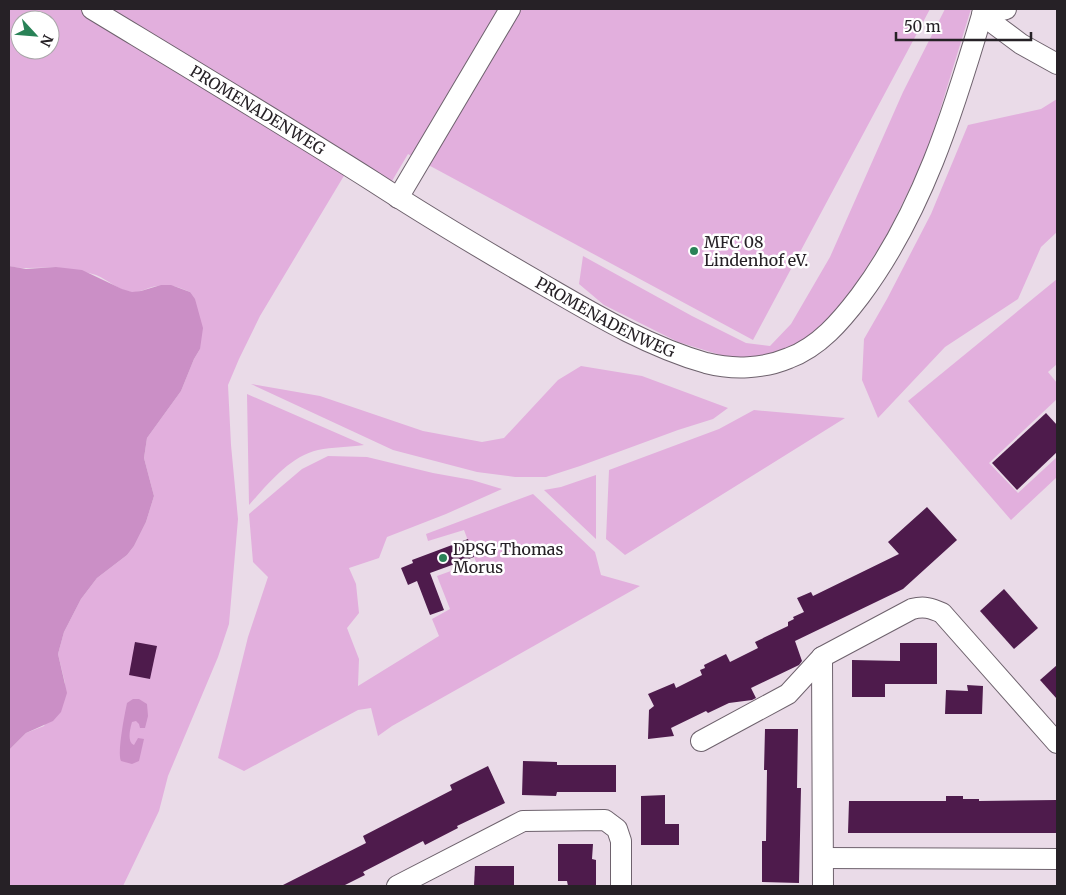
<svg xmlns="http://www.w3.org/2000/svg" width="1066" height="895" viewBox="0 0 1066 895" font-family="Merriweather,serif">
<rect width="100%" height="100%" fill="#eadbe8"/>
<g fill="#e2afdd" fill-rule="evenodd">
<path d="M9,9H930L753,340L408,154L389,186L351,164L260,316L239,359L228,385L231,445L238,519L229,624L218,657L168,776L159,811L123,886H9V750L26,733L44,726L65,683L58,654L64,632L81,599L97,578L127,555L134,546L146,522L154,496L144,458L147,438L181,391L194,359L200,349L190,292C175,285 164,283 149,288C143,290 137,293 131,292C118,290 108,280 96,275C87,272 76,271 66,269C47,265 28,271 9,266ZM20,20H50V50H20Z"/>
<polygon points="945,9 971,9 927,153 887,235 859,280 823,326 794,351 740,361 678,342 604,305 579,284 583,256 692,316 746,343 770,346 791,324 830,257 903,92"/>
<polygon points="1057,99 1057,232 1041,247 1018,299 945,347 878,418 862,380 864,339 887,299 931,214 968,125 1041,109"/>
<polygon points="1057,279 1057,364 1048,372 1057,383 1057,399 989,463 1018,493 1057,457 1057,477 1011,520 908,401"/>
<polygon points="581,366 642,376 728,408 713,419 678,430 580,466 546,477 515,477 477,472 393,450 251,384 320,396 423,431 482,442 504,438 558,380"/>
<path d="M247,394L364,445C349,447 332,447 318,450C290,456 267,485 249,505Z"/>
<polygon points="754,410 845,418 625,555 606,539 609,470 719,429"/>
<polygon points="328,456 367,457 433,473 472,480 502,489 446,514 387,537 379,558 349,568 356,584 359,613 347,628 359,659 358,686 439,636 432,619 450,609 437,576 476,562 464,530 428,541 426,534 533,494 595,552 601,575 640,586 392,726 378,736 371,708 358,710 244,771 218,758 248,637 268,577 253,562 249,514 302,469"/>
<polygon points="596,475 596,539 544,490 561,487"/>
</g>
<g fill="#cb8fc6">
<polygon points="9,266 26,269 56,267 82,270 122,289 132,292 141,291 161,285 171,285 190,292 195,299 203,328 200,349 194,359 181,391 147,438 144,458 154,496 146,522 134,546 127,555 97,578 81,599 64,632 58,654 67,693 61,712 53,721 26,733 9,750"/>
<path d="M133,699H139L147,704L148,716L145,728H140L139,724L136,721L132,722C130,729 127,742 134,745L138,738L144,739L139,761L132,764L121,761C117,752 125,713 127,703Z"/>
</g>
<g fill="#4e1b4c">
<polygon points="1046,413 1057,425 1057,452 1017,490 992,463"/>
<polygon points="927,507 957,540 903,589 795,641 802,661 799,665 751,688 756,698 752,700 729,703 708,713 706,711 671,728 674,736 648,739 649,710 654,706 648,694 674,683 676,688 702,675 700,670 705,668 704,665 726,654 730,662 758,648 755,642 788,626 788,622 794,619 793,617 804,612 797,598 811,592 813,596 899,554 888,542"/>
<polygon points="468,539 474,557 430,573 444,610 430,615 417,581 408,585 401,568 413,563 412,560"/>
<polygon points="1004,589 1038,628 1014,649 980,611"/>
<polygon points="135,642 157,646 150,679 129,675"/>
<polygon points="900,643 937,643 937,684 885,684 885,697 852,697 852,660 900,661"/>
<polygon points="1057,665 1057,699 1040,680"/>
<polygon points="967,685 983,686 982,714 945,714 946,690 968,691"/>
<polygon points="765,729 798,729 797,788 801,788 799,883 762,882 762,841 766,841 767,770 764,770"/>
<polygon points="523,761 557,762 557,765 616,765 616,792 557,792 556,796 522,795"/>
<polygon points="488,766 505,803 457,826 458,828 425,845 423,841 363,872 365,875 343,886 281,886 366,843 363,836 452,790 450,785"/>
<polygon points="665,795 665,824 679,824 679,845 641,845 641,796"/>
<polygon points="946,796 963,796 963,799 979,799 979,801 1057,800 1057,833 848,833 849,801 946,801"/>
<polygon points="558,844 593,844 592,859 596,860 596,886 568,886 567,881 558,881"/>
<polygon points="475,866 514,866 514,886 474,886"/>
</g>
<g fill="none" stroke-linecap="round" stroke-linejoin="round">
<defs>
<g id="minor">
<path id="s1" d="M92,9C186,66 281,123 374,182C431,219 490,254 549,288C599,317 650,347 706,363C733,370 763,369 789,358C819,347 841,321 860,296C922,213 953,113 982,15L1006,9"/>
<polyline points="983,9 982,15 1021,44 1057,64"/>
<polyline points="398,198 510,9"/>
<polyline points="701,741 788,694 822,657"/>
<polyline points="823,858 1057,859"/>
<polyline points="397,886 523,821 605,820 617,829 621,841 621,886"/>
<path d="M823,886L822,657L912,609C924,606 931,608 942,613L1057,743"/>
</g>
</defs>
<use href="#minor" stroke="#6e626d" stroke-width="22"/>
<use href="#minor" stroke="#fff" stroke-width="20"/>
</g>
<g fill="#298257" stroke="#fff" stroke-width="2">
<circle cx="694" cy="251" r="5"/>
<circle cx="443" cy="558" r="5"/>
</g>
<g text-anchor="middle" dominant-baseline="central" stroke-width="5" stroke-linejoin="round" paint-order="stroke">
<g font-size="16" fill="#262126" stroke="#fff">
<text stroke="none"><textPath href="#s1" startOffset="194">PROMENADENWEG</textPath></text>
<text stroke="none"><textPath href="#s1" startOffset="599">PROMENADENWEG</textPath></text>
</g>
<g font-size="16" fill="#262126" stroke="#fff" text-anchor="start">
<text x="704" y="242">MFC 08<tspan x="704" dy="18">Lindenhof eV.</tspan></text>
<text x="453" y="549">DPSG Thomas<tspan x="453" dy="18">Morus</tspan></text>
</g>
</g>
<rect width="1066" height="895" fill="none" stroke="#262126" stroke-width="20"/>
<g transform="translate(35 35) rotate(116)"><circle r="24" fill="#ffffff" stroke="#a8a6a8"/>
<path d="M0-4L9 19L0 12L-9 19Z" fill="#298257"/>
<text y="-8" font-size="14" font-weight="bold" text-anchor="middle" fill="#262126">N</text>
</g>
<path d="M896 32v8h135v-8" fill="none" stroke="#262126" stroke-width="2.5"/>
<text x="904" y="32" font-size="15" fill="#262126" stroke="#ffffff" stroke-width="4" paint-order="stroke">50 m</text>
</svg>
